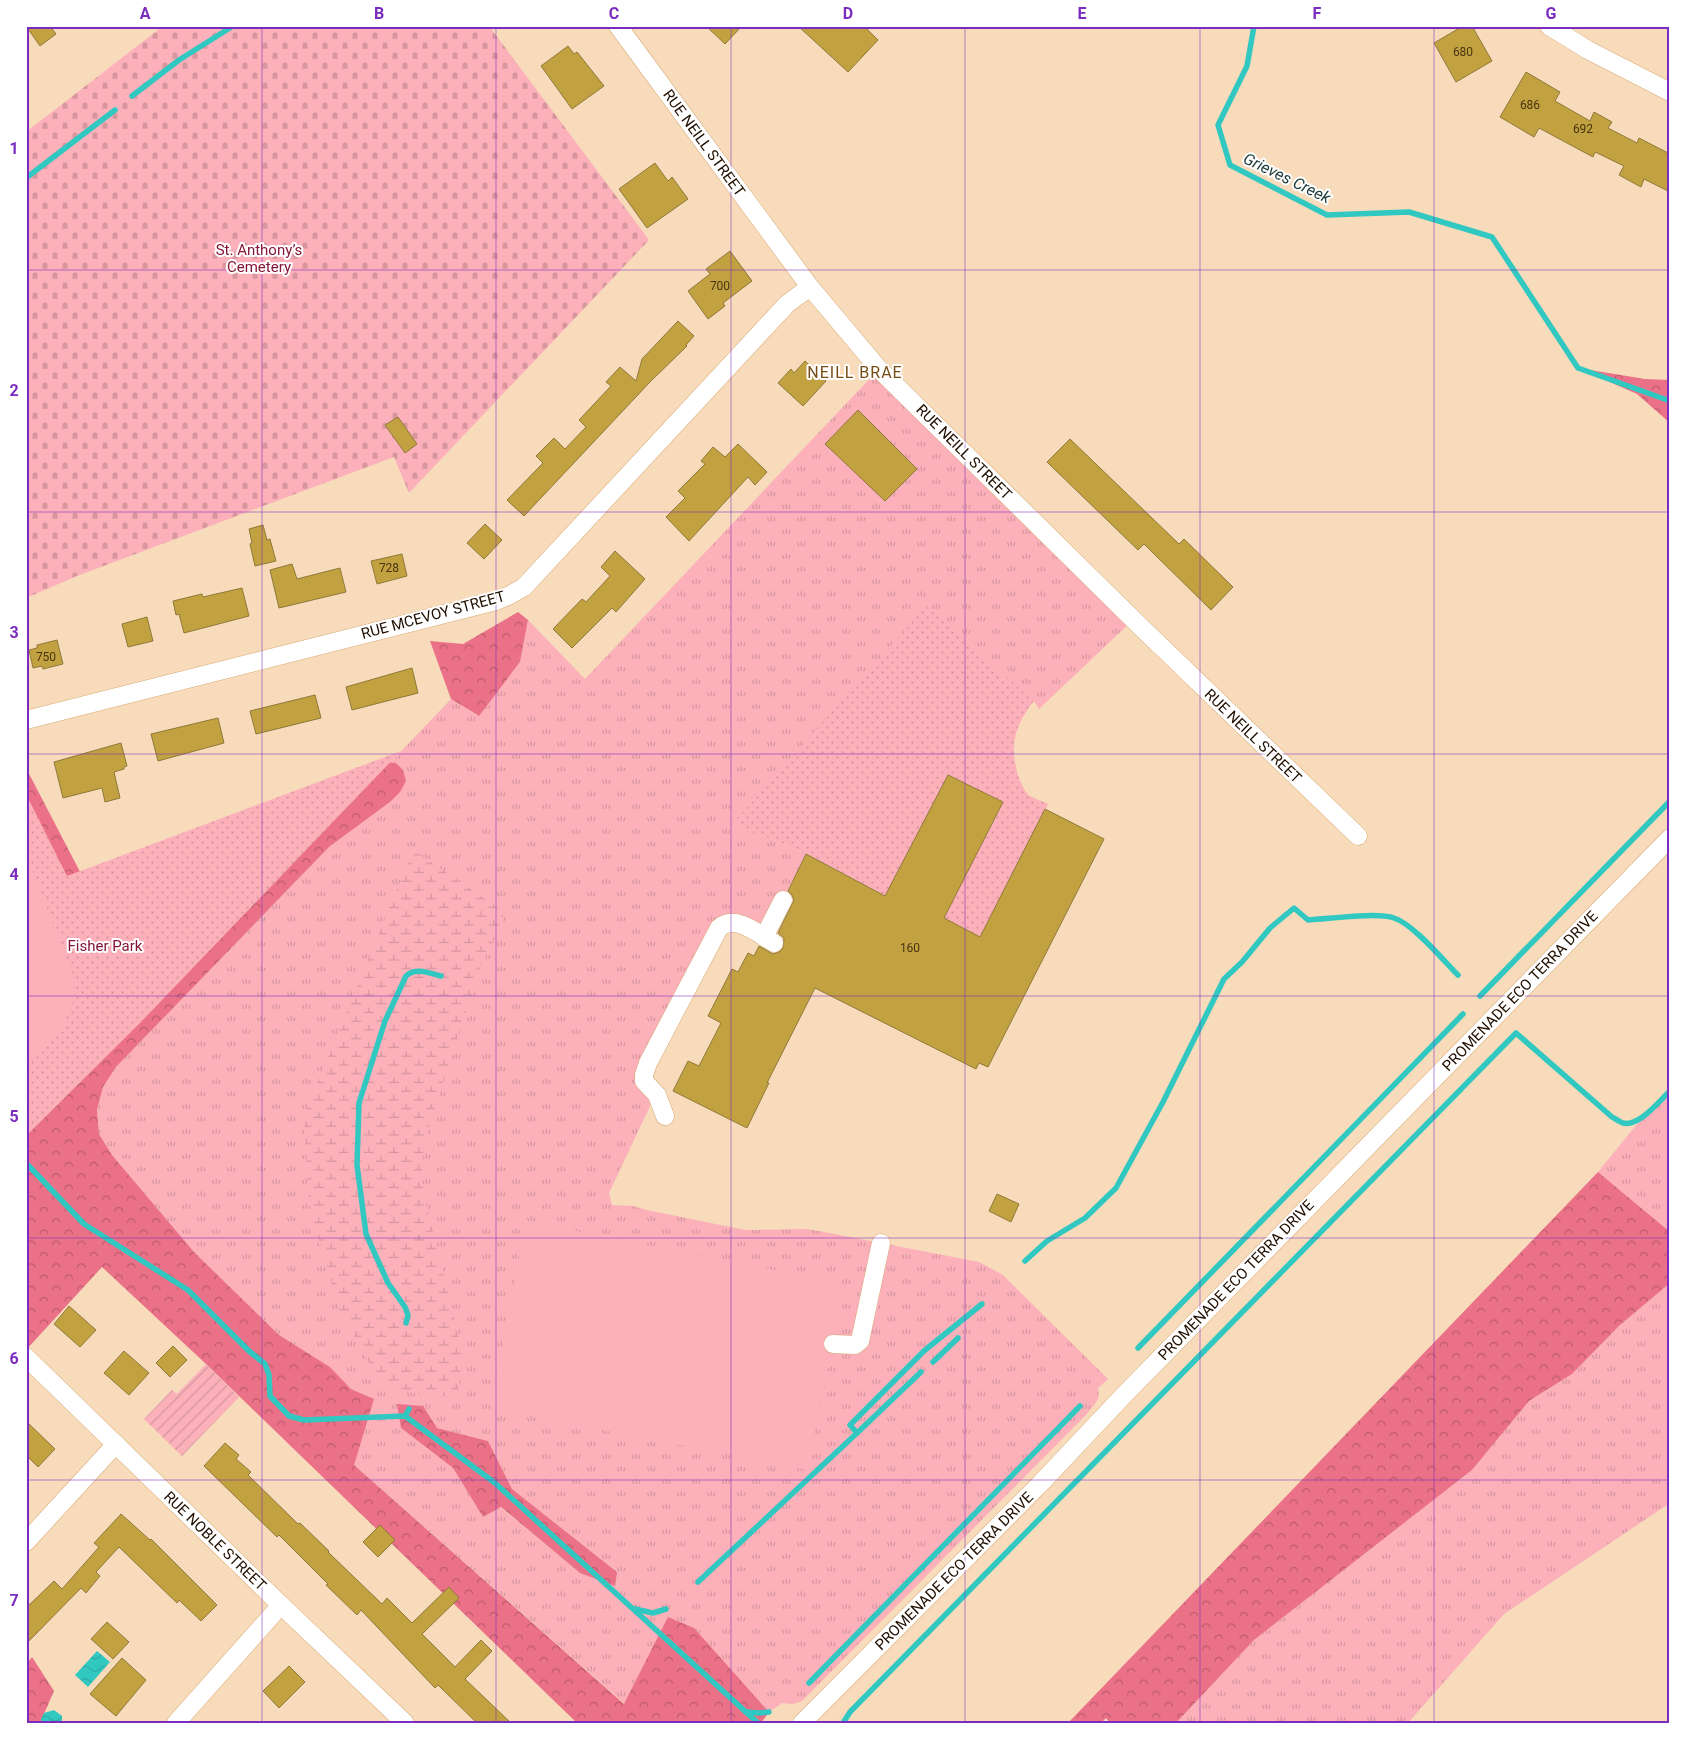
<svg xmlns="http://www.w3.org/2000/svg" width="1696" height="1749" viewBox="0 0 1696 1749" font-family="Roboto,sans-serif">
<defs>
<pattern id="grass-tufts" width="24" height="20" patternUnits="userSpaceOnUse" patternTransform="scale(1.25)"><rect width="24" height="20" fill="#fbb0ba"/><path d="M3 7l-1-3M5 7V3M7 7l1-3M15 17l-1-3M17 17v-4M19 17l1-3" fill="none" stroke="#d7969e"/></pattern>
<pattern id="forest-crowns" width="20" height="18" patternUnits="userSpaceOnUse" patternTransform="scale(1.25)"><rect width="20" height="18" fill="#ea7187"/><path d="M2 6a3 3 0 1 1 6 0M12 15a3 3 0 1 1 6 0" fill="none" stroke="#bd5b6c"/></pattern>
<pattern id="wetland-marsh" width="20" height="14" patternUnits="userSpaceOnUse" patternTransform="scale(1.25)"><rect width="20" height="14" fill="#fbb0ba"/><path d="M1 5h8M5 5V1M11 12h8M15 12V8" fill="none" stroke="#d7969e"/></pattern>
<pattern id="cemetery-stones" width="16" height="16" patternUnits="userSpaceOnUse" patternTransform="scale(1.25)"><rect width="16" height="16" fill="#fbb0ba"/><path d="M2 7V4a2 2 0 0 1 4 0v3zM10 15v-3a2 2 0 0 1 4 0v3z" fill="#d7969e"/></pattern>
<pattern id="park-dots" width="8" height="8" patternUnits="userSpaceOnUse" patternTransform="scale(1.25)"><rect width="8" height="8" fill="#fbb0ba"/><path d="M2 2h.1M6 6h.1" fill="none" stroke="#d7969e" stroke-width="1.8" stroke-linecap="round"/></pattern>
<pattern id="garden-furrows" width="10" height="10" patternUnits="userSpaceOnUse" patternTransform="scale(1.25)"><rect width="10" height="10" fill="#fbb0ba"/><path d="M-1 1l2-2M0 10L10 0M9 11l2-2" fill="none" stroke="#d7969e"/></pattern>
<pattern id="water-waves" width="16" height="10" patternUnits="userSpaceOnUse" patternTransform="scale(1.25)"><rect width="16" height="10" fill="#31c8c1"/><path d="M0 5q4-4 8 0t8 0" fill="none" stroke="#2baba4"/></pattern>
</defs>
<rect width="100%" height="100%" fill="#f8dbbb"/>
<g fill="url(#grass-tufts)" fill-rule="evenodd">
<path d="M879,369L1133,620L1039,709L1034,701L733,823L806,854L764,937L730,922L648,1063L652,1102L609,1193L612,1205L633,1206L647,1210L745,1230L805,1229L819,1231L979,1262L1003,1275L1010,1282L1108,1379L1098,1388C1101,1400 1093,1406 1085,1416L802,1701L793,1704L782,1703L769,1712L694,1629L668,1618L625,1704L354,1465L370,1397L351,1389L330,1367L279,1335L194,1252L112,1155L99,1134L97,1110L103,1087L116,1067L329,847L390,802L396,763L391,762L451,699L478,716L520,662L528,620L585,679ZM401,1428H437L488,1441L512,1489L617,1572L580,1573L500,1507L483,1517L453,1468Z"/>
<polygon points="1670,1091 1670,1232 1598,1172 1642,1118"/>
<polygon points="1670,1283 1670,1503 1504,1614 1408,1723 1176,1723 1254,1640 1472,1470 1529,1401 1572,1374 1620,1325"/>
</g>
<g fill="url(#forest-crowns)">
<polygon points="1578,368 1645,379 1670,380 1670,423 1637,394"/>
<polygon points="518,612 528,620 520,662 479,716 451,699 430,641 463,644"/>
<polygon points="382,761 396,763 403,770 406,781 400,792 390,802 329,847 116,1067 103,1087 97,1110 99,1134 112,1155 194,1252 279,1335 330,1367 351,1389 374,1399 354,1465 624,1704 668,1617 694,1628 769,1712 761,1723 577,1723 206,1364 102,1267 26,1350 26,768 140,987"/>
<polygon points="1598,1172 1670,1232 1670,1283 1620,1325 1572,1374 1529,1401 1472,1470 1254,1640 1176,1723 1110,1723 1106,1718 1101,1723 1068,1723"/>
<polygon points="397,1404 423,1406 437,1428 488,1441 512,1489 617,1572 615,1586 580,1573 501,1507 483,1517 453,1468 401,1428"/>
<polygon points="32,1657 54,1691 40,1723 26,1723 26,1665"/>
</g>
<polygon fill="url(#wetland-marsh)" points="413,850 500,909 503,916 502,926 482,962 427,1132 422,1161 423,1192 462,1349 458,1398 406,1392 375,1373 339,1309 309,1204 304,1116"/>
<polygon fill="url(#cemetery-stones)" points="163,26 489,26 649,240 409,493 394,457 77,576 26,598 26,132"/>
<g fill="url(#park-dots)">
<path d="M926,606L1034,701C1015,725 1009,745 1018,775C1020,781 1024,792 1030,796C1035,799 1042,801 1048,804L980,937L944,918L1003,802L948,775L892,899L806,854L733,823Z"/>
<polygon points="401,751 139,1024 26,1136 26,794 67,876"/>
</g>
<polygon fill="url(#garden-furrows)" points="206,1364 239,1397 182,1456 144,1419 172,1390 177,1394"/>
<g fill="#fbb0ba">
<path d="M26,855L72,971L75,992H77C65,1024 54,1045 26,1066Z"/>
<polygon points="526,1221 845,1284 807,1470 490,1408"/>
</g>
<g fill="url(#water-waves)">
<polygon points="97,1651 110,1662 88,1687 75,1675"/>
<polygon points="54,1710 62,1716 62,1723 42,1723 41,1719 44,1713"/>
</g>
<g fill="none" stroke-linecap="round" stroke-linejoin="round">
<g stroke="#31c8c1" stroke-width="5.5">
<polyline points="1254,26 1247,66 1218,125 1230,165 1327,215 1409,212 1492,237 1578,368 1670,401"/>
<polyline points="132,96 179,60 233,26"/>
<polyline points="26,178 115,110"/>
<polyline points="1480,996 1670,801"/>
<polyline points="26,1163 84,1224 188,1290 249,1351 265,1364 269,1375 270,1396 289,1416 304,1420 405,1416 495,1483 758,1723"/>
<path d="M1025,1261L1047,1241L1085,1218L1116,1188L1163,1102L1224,979L1242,962L1270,928L1294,908L1308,920C1329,919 1377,912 1394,918C1413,924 1443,960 1458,975"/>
<path d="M406,1323L408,1315L405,1307L388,1283L366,1234L357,1165L359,1103L385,1021L406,976C416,967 429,973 441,976"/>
<polyline points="1138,1348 1463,1014"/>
<polyline points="933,1362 958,1338"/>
<polyline points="405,1416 409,1409"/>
<polyline points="857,1433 921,1372"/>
<polyline points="698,1582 857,1433 850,1425 925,1350 982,1304"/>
<polyline points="635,1609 653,1613 666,1609"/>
<polyline points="809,1683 1080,1406"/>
<polyline points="746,1712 759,1713 769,1712"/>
<path d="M843,1723L850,1712L1516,1033L1612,1117C1616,1119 1620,1122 1623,1123C1639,1127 1659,1101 1670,1091"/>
</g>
</g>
<g fill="#c2a140" stroke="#8f7939">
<polygon points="26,26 50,26 56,34 40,46"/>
<polygon points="706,26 742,26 725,44"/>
<polygon points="798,26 864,26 878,40 848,72"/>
<polygon points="1463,26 1472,26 1492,61 1456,82 1434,43"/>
<polygon points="568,46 574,54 577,52 604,86 572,109 541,66"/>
<polygon points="1526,72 1560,92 1555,101 1590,121 1594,112 1612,122 1608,128 1637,143 1639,138 1670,154 1670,192 1644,179 1641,187 1619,175 1624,166 1595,152 1593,157 1539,128 1534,137 1500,117"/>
<polygon points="655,163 668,181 672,177 688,199 647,228 619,189"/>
<polygon points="730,251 752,281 723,303 725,306 708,319 688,291 710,274 706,269"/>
<polygon points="678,321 694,336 686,345 687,346 650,382 524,516 507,500 543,463 536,456 554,438 565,449 586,427 579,420 611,386 606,382 620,367 636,381 642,359"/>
<polygon points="805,361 826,381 803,406 778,383 791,369 794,373"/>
<polygon points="858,410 917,469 885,501 825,444"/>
<polygon points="398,417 417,444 405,453 385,425"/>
<polygon points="1070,439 1179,544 1184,539 1233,587 1211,610 1144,544 1138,550 1047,462"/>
<polygon points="738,444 767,472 755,485 748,477 689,541 666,517 685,498 678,491 705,464 701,461 713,447 725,457"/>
<polygon points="485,524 502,540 484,559 467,543"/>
<polygon points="263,525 267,540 270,539 276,561 255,566 250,544 252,543 249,529"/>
<polygon points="615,551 645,579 616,612 612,608 572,648 553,629 582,599 586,602 610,576 601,567"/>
<polygon points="402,554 407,576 377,584 371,561"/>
<polygon points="292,564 297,579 340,568 346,592 279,608 270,570"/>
<polygon points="242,588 249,616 184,633 179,614 176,615 173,601 202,594 203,597"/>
<polygon points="147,617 153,641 128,647 122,624"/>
<polygon points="57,640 63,664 43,669 42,666 33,668 29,650 37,648 37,645"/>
<polygon points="412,668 418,693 352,710 346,687"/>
<polygon points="315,695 321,718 256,734 250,711"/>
<polygon points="218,718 224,743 158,761 151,734"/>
<polygon points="121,743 127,766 124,767 124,769 114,772 120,798 105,802 102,788 63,798 54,762"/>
<polygon points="948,775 1003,802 944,918 980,937 1045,809 1104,839 988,1067 979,1063 976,1069 815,988 767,1083 769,1083 747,1128 673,1091 688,1061 699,1066 721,1023 708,1016 732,969 738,972 748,953 754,956 759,946 773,954 779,952 783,948 784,938 778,933 794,900 792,895 788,891 806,854 885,896"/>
<polygon points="997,1194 1019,1204 1011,1222 989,1211"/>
<polygon points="69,1306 96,1330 80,1347 54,1324"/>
<polygon points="173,1346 187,1360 170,1377 156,1363"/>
<polygon points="124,1351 149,1373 129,1395 104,1373"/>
<polygon points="26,1421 55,1449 38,1467 26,1455"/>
<polygon points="225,1443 239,1455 236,1459 251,1472 248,1475 298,1524 300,1523 329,1551 328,1552 382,1604 387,1598 412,1623 449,1587 459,1598 422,1634 455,1667 481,1640 492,1651 465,1679 511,1723 477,1723 438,1685 435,1688 361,1610 357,1615 326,1585 328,1584 279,1535 277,1537 204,1466"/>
<polygon points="121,1514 150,1540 151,1539 217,1605 201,1621 179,1600 177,1603 119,1547 96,1572 100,1576 86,1593 81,1588 26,1644 26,1608 54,1581 62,1589 99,1547 94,1543"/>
<polygon points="380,1525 395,1540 378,1557 363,1542"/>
<polygon points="107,1622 129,1642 113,1659 91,1639"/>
<polygon points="122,1658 146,1680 116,1716 90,1694"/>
<polygon points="289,1666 305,1682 279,1708 263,1691"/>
</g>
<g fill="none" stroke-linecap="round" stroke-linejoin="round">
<defs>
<g id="minor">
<polyline points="618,26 810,287 879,369 1144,630 1358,836"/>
<polyline points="1549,26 1588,50 1670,92"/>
<polyline points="26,720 496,601 510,595 524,587 787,304 810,287"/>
<polyline points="764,937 783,900"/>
<path d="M665,1116L657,1095L644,1081V1075L648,1063L719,928C735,913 760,935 774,943"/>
<polyline points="833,1344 855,1345 860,1341 881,1243"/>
<polyline points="26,1357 281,1605 405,1723"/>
<polyline points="26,1542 116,1444"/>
<polyline points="176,1723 281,1605"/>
<polyline points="802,1723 1039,1485 1124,1395 1670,838"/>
</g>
</defs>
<use href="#minor" stroke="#d8aa75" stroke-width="19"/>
<use href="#minor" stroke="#fff" stroke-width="18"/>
</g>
<path fill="none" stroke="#7b2cbf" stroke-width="1" stroke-opacity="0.55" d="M262,26V1723M496,26V1723M731,26V1723M965,26V1723M1200,26V1723M1434,26V1723M26,270H1670M26,512H1670M26,754H1670M26,996H1670M26,1238H1670M26,1480H1670"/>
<g text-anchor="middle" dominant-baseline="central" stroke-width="4" stroke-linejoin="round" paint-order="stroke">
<g font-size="12" fill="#493410">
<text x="1463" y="52">680</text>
<text x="1530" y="105">686</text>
<text x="1583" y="129">692</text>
<text x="720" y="286">700</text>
<text x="389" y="568">728</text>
<text x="46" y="657">750</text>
<text x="910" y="948">160</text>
</g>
<g font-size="15" fill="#211000" stroke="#fff">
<text transform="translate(704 143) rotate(54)">RUE NEILL STREET</text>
<text transform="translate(964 452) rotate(45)">RUE NEILL STREET</text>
<text transform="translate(433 615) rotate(-15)">RUE MCEVOY STREET</text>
<text transform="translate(1253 736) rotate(44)">RUE NEILL STREET</text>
<text transform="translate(1520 991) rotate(-46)">PROMENADE ECO TERRA DRIVE</text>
<text transform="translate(1236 1280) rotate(-46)">PROMENADE ECO TERRA DRIVE</text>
<text transform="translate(215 1541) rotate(44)">RUE NOBLE STREET</text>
<text transform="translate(954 1571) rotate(-45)">PROMENADE ECO TERRA DRIVE</text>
</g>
<g font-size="15" fill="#841637" stroke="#fff">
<text x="259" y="250">St. Anthony’s<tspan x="259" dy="17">Cemetery</tspan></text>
<text x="105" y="946">Fisher Park</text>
</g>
<g font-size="16" font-style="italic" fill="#1d3b39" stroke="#fff">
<text transform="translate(1287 178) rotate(26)">Grieves Creek</text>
</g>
<g font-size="16" letter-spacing="1" fill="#754d15" stroke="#fff">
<text x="855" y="372">NEILL BRAE</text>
</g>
</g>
<rect width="1696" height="1749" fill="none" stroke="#ffffff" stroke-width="55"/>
<rect x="28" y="28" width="1640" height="1694" fill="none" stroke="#7b2cbf" stroke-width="2"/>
<g font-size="16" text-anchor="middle" font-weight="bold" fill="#7b2cbf">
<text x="145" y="19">A</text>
<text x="379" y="19">B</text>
<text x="614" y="19">C</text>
<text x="848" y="19">D</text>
<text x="1082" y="19">E</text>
<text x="1317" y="19">F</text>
<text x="1551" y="19">G</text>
<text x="14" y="154">1</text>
<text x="14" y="396">2</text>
<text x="14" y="638">3</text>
<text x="14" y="880">4</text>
<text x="14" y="1122">5</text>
<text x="14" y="1364">6</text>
<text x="14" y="1606">7</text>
</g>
</svg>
